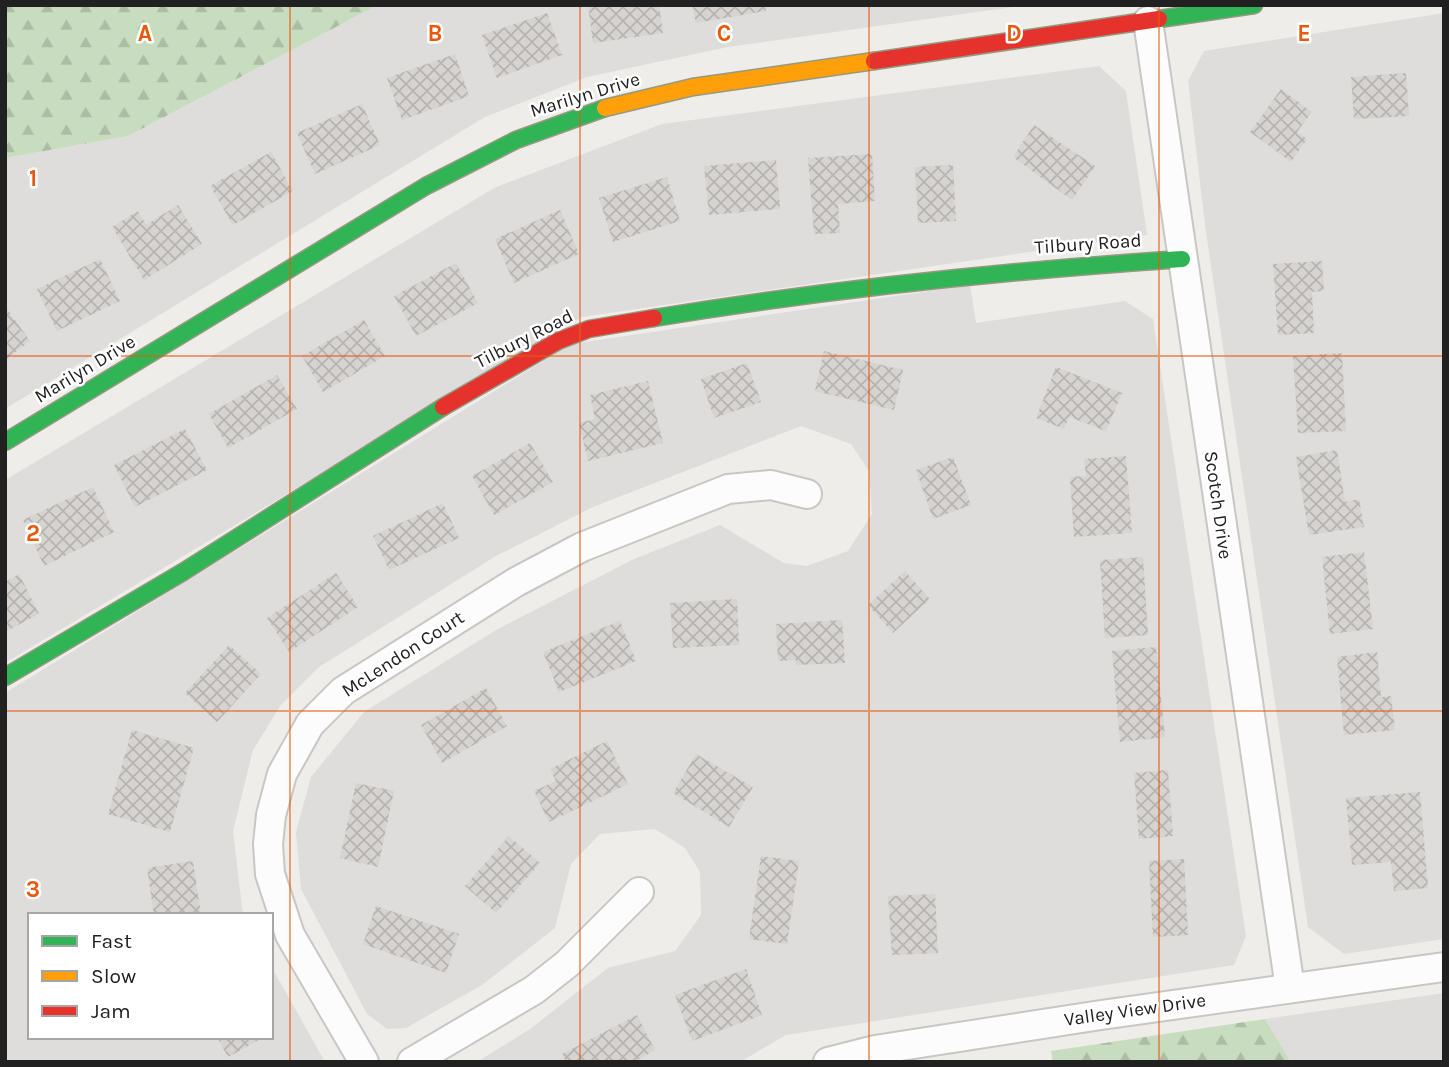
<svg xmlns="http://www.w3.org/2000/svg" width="1449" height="1067" viewBox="0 0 1449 1067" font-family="Karla,sans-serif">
<defs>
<pattern id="forest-firs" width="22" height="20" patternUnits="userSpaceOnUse" patternTransform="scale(1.75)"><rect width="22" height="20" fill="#c8ddbf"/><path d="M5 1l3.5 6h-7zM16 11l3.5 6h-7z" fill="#acbda4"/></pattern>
<pattern id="building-cross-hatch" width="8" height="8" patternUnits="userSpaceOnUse" patternTransform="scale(1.75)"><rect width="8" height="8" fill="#d6d3d0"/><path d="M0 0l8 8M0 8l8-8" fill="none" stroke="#b7b5b2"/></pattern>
</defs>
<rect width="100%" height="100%" fill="#efede9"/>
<g fill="#dedddb">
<polygon points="378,5 1027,5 728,47 587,77 485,117 5,409 5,158 128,136"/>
<polygon points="1444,13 1444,939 1344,954 1308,927 1205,225 1188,81 1204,51"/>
<polygon points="1099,66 1126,91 1147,235 582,317 5,663 5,480 496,187 662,124"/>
<polygon points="970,285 976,323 1125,301 1153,319 1246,936 1234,965 786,1035 740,1062 477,1062 530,1029 608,968 675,951 701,915 700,872 685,848 655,829 600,834 571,864 555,928 482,985 406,1028 387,1029 367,1014 301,889 296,832 311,777 364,712 496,630 634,559 720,525 784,563 807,566 848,551 872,514 869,471 851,444 801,426 593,507 496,556 319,667 281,705 253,750 233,831 243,915 30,915 30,1037 271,1037 271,966 325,1062 5,1062 5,693 571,344"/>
<polygon points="1444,993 1444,1062 1291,1062 1265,1019"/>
</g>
<g fill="url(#forest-firs)">
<polygon points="5,5 378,5 128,136 5,158"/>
<polygon points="1265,1019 1291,1062 1053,1062 1051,1051"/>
</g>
<g fill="url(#building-cross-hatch)">
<polygon points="588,5 659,5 663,33 593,43"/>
<polygon points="692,5 765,5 766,11 696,23"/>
<polygon points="547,13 562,55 497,78 482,35"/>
<polygon points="455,54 469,96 402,120 387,78"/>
<polygon points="1406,73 1409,116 1354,119 1351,77"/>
<polygon points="1281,89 1312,112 1297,132 1307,139 1291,162 1250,132"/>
<polygon points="362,104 380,145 315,174 297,133"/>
<polygon points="1034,125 1095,166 1072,200 1013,157"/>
<polygon points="271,152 293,191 233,225 210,186"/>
<polygon points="872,154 875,201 838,204 840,233 814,234 808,158"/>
<polygon points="776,160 780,209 709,215 704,166"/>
<polygon points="953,165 956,221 918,223 915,167"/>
<polygon points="667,177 680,221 613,242 599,198"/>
<polygon points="178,205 202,244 144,280 112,227 138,211 146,225"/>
<polygon points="560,210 579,254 514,283 495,239"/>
<polygon points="100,259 120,301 57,331 37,289"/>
<polygon points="1322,261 1324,291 1312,292 1314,333 1278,335 1273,264"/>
<polygon points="456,263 478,303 416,336 394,296"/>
<polygon points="5,306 30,341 5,360"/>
<polygon points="364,320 385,356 323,392 302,356"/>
<polygon points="824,351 903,370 894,410 815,391"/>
<polygon points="1342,353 1346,431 1298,433 1293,356"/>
<polygon points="747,363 761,402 714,418 701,379"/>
<polygon points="1056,367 1122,393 1106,431 1069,417 1064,429 1036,418"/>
<polygon points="277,375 297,409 228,448 209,414"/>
<polygon points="648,381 663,443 588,461 579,423 595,419 590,395"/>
<polygon points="185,429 207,470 135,507 114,465"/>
<polygon points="530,443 553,482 494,515 472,476"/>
<polygon points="1337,450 1345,502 1359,499 1364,527 1309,535 1296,457"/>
<polygon points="1126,456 1132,533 1074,537 1070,477 1086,476 1084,459"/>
<polygon points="953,457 971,505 933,519 916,470"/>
<polygon points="93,487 114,532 44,566 23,520"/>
<polygon points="443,503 459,538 389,570 373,536"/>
<polygon points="1364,552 1373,629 1330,634 1322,557"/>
<polygon points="1143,557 1148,635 1105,638 1100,560"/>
<polygon points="905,571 930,599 893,633 868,605"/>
<polygon points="336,573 358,607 289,652 267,618"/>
<polygon points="19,574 39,614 5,632 5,582"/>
<polygon points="737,599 739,645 673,648 670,603"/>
<polygon points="842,620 845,663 796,665 796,660 778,661 776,624"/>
<polygon points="620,621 636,661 559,692 543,652"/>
<polygon points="229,645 261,674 217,722 185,693"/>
<polygon points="1156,647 1165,737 1120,742 1112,651"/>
<polygon points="1377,652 1381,697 1391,696 1395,730 1344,735 1337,657"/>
<polygon points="486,688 507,726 442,763 421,725"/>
<polygon points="132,730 194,748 170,832 108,814"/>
<polygon points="607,741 628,784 549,822 534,791 556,781 550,769"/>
<polygon points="696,754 753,787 729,827 673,793"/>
<polygon points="1168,770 1173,836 1139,839 1134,773"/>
<polygon points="356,783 394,791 378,867 340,858"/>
<polygon points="1420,792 1428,888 1394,891 1391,862 1352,865 1346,798"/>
<polygon points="509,836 540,863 496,913 465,886"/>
<polygon points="761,856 799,861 787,944 749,939"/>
<polygon points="1184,859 1188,935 1153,937 1149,861"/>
<polygon points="193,861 201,915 154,915 147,868"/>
<polygon points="935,894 938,953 892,955 888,896"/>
<polygon points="376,906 459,934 446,973 363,944"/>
<polygon points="746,969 762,1015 692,1041 675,995"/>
<polygon points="637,1015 655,1050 634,1062 566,1062 562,1054"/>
<polygon points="217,1037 260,1037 261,1039 228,1057"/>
</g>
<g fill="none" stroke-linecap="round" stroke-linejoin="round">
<defs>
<g id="street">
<polyline points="1148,21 1290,988"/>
<polyline points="364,1062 290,935 270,874 268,844 271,815 282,774 310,724 343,691 516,582 582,547 728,489 771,485 807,494"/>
<polyline points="412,1062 534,990 567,964 639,892"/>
<polyline points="828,1062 875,1050 1101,1015 1444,967"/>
</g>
<g id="fast">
<polyline points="1159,19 1254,5"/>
<path d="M654,318C829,289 1005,271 1182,259"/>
<polyline points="5,442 426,186 516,140 605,108"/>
<polyline points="5,677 183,572 443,407"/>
</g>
<polyline id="slow" points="605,108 693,87 874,61"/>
<g id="jam">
<polyline points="874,61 1159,19"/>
<polyline points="443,407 558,341 589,329 654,318"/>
</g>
</defs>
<use href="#street" stroke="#c8c7c5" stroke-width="32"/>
<use href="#fast" stroke="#969981" stroke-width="19"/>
<use href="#slow" stroke="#969981" stroke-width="19"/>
<use href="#jam" stroke="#969981" stroke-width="19"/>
<use href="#street" stroke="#fdfcfc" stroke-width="28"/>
<use href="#fast" stroke="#30b455" stroke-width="16"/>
<use href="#slow" stroke="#ff9f0a" stroke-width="16"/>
<use href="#jam" stroke="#e5322d" stroke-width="16"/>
</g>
<path fill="none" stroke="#e8590c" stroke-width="2" stroke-opacity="0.55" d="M290,5V1062M580,5V1062M869,5V1062M1159,5V1062M5,356H1444M5,711H1444"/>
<g text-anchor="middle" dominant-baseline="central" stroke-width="5" stroke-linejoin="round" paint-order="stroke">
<g font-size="19" fill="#212121" stroke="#fff">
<text transform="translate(585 95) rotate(-17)">Marilyn Drive</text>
<text transform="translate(1088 244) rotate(-4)">Tilbury Road</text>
<text transform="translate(524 339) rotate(-27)">Tilbury Road</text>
<text transform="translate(85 369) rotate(-31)">Marilyn Drive</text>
<text transform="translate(1218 505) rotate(82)">Scotch Drive</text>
<text transform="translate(403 654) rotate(-33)">McLendon Court</text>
<text transform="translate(1135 1010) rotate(-8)">Valley View Drive</text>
</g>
</g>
<g font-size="23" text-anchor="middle" font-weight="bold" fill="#e8590c" stroke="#fff" stroke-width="5" stroke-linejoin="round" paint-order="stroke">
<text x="145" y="41">A</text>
<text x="435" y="41">B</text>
<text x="724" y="41">C</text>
<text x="1014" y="41">D</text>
<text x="1304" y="41">E</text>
<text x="33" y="186">1</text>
<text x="33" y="541">2</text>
<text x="33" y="897">3</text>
</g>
<rect width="1449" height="1067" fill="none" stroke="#212121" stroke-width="14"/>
<rect x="28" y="913" width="245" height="126" fill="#ffffff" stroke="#a6a6a6" stroke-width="2"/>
<rect x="42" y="936" width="35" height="10" fill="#30b455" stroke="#a6a6a6" stroke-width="2"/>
<text x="91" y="948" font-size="21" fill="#212121">Fast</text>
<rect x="42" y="971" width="35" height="10" fill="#ff9f0a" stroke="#a6a6a6" stroke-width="2"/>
<text x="91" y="983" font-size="21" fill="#212121">Slow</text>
<rect x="42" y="1006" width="35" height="10" fill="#e5322d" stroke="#a6a6a6" stroke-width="2"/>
<text x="91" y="1018" font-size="21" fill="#212121">Jam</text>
</svg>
